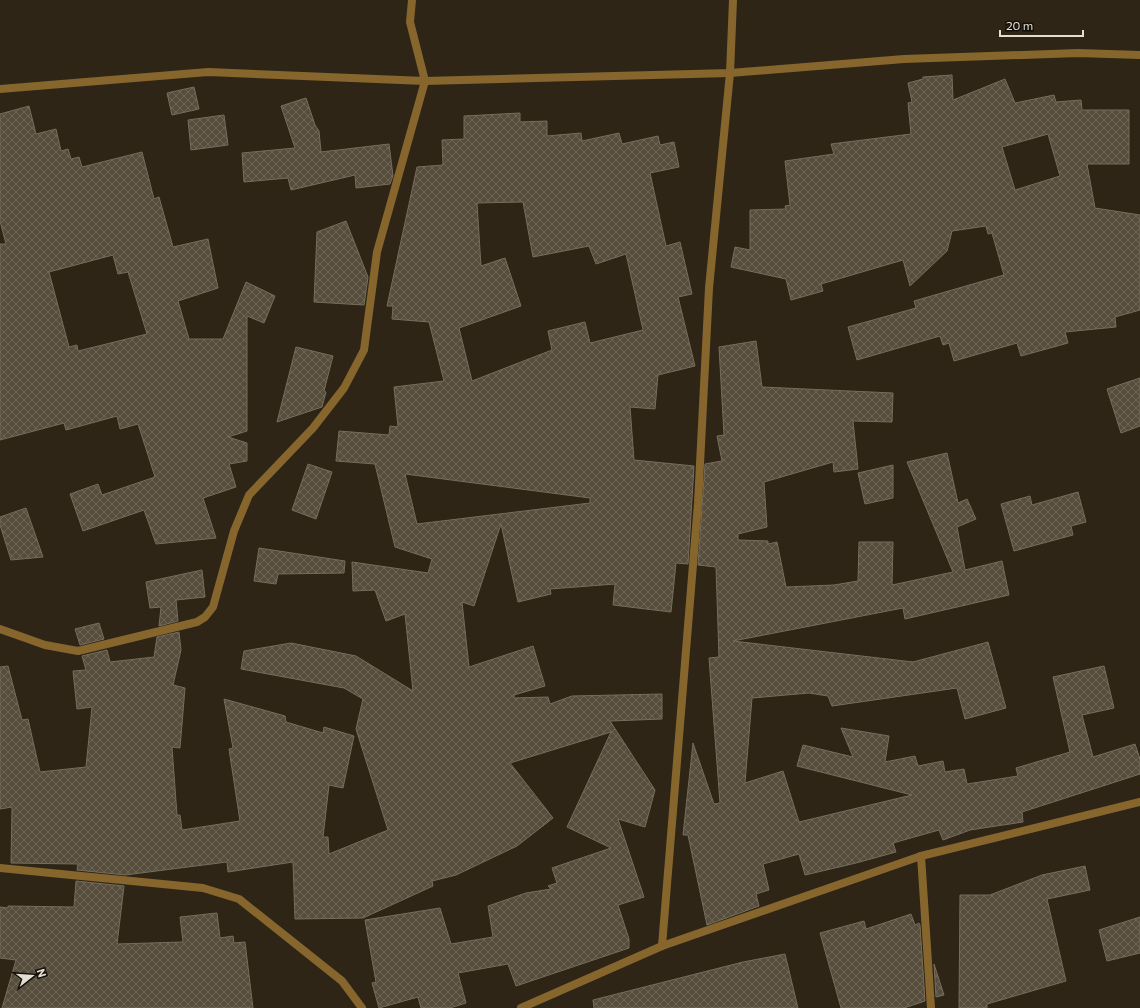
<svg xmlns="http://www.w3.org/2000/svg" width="1140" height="1008" viewBox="0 0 1140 1008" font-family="Commissioner,sans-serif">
<defs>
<pattern id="building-cross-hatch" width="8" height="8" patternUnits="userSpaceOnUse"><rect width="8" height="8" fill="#574d3d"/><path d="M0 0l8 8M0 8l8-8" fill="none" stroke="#6f6658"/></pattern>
</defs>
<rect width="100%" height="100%" fill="#2e2517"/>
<g fill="url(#building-cross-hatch)" stroke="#776d5c" fill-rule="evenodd">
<path d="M952,75L953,100L1005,79L1015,103L1054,95L1056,102L1081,100L1082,110H1129V164H1087L1095,208L1140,215V310L1115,317L1116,327L1065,332L1068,343L1021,356L1017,343L954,361L949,343L943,345L940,336L857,360L848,327L916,308L914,301L1004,275L992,233L988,234L986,226L952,231L947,251L910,286L903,260L821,284L823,291L791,300L786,279L731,267L735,247L750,250V210L786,209L785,206L790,205L785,161L834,154L831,144L911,134L908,103L912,102L908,83L923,79V77ZM1048,134L1060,176L1015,190L1002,147Z"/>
<polygon points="194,87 199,109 172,115 167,93"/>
<polygon points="306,98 315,125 319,131 321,152 389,144 393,176 390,184 356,188 355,175 291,190 288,178 244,182 242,153 295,148 281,106"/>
<path d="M29,106L36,134L56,129L61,151L68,149L71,159L79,157L82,167L142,152L154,199L159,197L173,247L208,239L218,288L178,301L189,339H223L246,282L275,296L264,323L247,316V431L228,437L247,443V461L229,464L236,487L203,498L216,538L156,544L144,510L83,531L70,494L98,484L102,495L155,477L138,424L120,429L117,416L66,430L64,423L0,440V244H6L0,221V114ZM113,255L118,274L128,272L147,334L78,351L77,345L69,347L49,272Z"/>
<path d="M520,113V122L547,121V136L581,133L582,141L619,133L622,144L658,136L660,145L674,142L679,167L650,173L666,246L680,242L692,294L678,297L695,366L658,375L655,409L630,407L634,460L694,466L688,564L676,563L671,612L613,605L615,584L550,589L551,594L518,602L501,524L474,606L462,602L469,667L533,646L545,686L514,695V698L548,697L550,704L572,696L662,694V719L610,721L655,790L645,827L618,819L644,897L618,905L629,939V948L516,986L508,964L458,973L466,1003L450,1008H421L418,997L379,1008L372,983L376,982L365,920L440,908L451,944L493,937L488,906L526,893L551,889L548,886L557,883L552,868L611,848L567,827L611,732L510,763L553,818L517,846L456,875L432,881L433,886L363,918L295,919L293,862L228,872L227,862L125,875L77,870L78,864L11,863L12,807L0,809V667L8,666L22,720L28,719L40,772L86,767L92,707L77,709L73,671L86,670L82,656L107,650L110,662L154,657L157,637L179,632L181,650L173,685L185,688L180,748L172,747L177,815H180L182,830L240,821L229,749L233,748L224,699L285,716L286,722L323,733L324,727L354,736L343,788L329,785L323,837H328L329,854L388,830L356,729L363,699L344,688L241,669L244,651L291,643L356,656L413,691L405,614L386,621L375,590L353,591L352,562L428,573L432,559L395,547L375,464L336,461L339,431L389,435L390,426L398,427L394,387L444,381L429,322L392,319L393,306H387L417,167L443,165L442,140L464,139V116ZM523,202L533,257L589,246L596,264L626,254L643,330L590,343L585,322L548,331L552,350L472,381L459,328L521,306L505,258L481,266L477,203ZM405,474L590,498V503L417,524Z"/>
<polygon points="224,115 228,145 191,150 188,120"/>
<polygon points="346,221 368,277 364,305 314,302 317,232"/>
<polygon points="756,341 762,387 893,393 892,422 853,421 858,469 834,472 833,462 764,482 767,527 738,534 738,540 768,541 768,544 777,542 786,587 834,585 858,581 859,542 893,542 892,585 953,572 907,462 947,453 958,503 967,499 976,519 957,527 965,570 1002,561 1009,595 905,619 903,608 733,641 913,662 988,642 1006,708 965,719 957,688 832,706 828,696 809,693 752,698 745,783 783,771 799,822 912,795 797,766 803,745 853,757 841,728 889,736 885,762 915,756 918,766 943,761 945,772 964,769 967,784 1018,776 1016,768 1070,752 1053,677 1104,666 1114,708 1082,715 1093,757 1135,744 1140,759 1140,774 1022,812 1023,822 970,830 943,840 939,830 893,843 896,852 856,863 805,875 799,854 763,864 769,890 756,894 759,906 707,925 688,835 683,835 693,743 714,804 720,803 709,658 719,657 716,567 698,565 705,464 722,461 717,436 724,435 719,347"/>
<polygon points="296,347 333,356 324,391 326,392 322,407 277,422"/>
<polygon points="1140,378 1140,426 1121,433 1107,389"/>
<polygon points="308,464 332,472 316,519 292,510"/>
<polygon points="893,465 893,498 865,504 858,473"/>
<polygon points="1078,492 1086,522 1071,526 1073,535 1014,551 1001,504 1030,496 1032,505"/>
<polygon points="26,508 43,557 11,560 0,525 0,517"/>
<polygon points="259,548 345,561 344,573 278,574 276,584 254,581"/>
<polygon points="202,570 205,597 176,600 178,621 159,626 161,607 150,608 146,582"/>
<polygon points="99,623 104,639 80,645 75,629"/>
<polygon points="1085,866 1090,890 1047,899 1066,981 987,1004 987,1008 959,1008 960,895 990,895 1042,875"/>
<polygon points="76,881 124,886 117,944 183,942 180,917 217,913 220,938 233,936 234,943 245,942 253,1008 2,1008 16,960 0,958 0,907 8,908 8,906 74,907"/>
<polygon points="911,914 915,925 919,923 920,925 925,1001 904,1008 841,1008 820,933 864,921 866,929"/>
<polygon points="1140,917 1140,953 1107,961 1099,930"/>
<polygon points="785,954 798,1008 594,1008 593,1000 743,962"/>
<polygon points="934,964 944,995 936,997"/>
</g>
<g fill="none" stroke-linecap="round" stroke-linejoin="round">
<g stroke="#87662d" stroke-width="8">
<polyline points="0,89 208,72 425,81 730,73 904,59 1078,53 1140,55"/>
<polyline points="0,629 45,645 78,651 197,622 205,617 213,607 234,531 249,495 313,428 344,388 364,350 377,252 425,81 410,22 412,0"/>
<polyline points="921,856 931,1008"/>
<polyline points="0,868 203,888 239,899 342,981 362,1008"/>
<polyline points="662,946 698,503 709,288 730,73 733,0"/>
<polyline points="521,1008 662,946 921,856 1140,802"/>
</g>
</g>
<g transform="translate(32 976) rotate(73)" stroke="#130f09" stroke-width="3" paint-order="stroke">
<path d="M0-3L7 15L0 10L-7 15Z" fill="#e3ddd3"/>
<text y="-6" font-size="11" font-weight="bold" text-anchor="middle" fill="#e3ddd3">N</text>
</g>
<path d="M1000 30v6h83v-6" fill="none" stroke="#e3ddd3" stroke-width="2"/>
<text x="1006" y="30" font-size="12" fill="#e3ddd3" stroke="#130f09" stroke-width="3" paint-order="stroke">20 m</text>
</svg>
